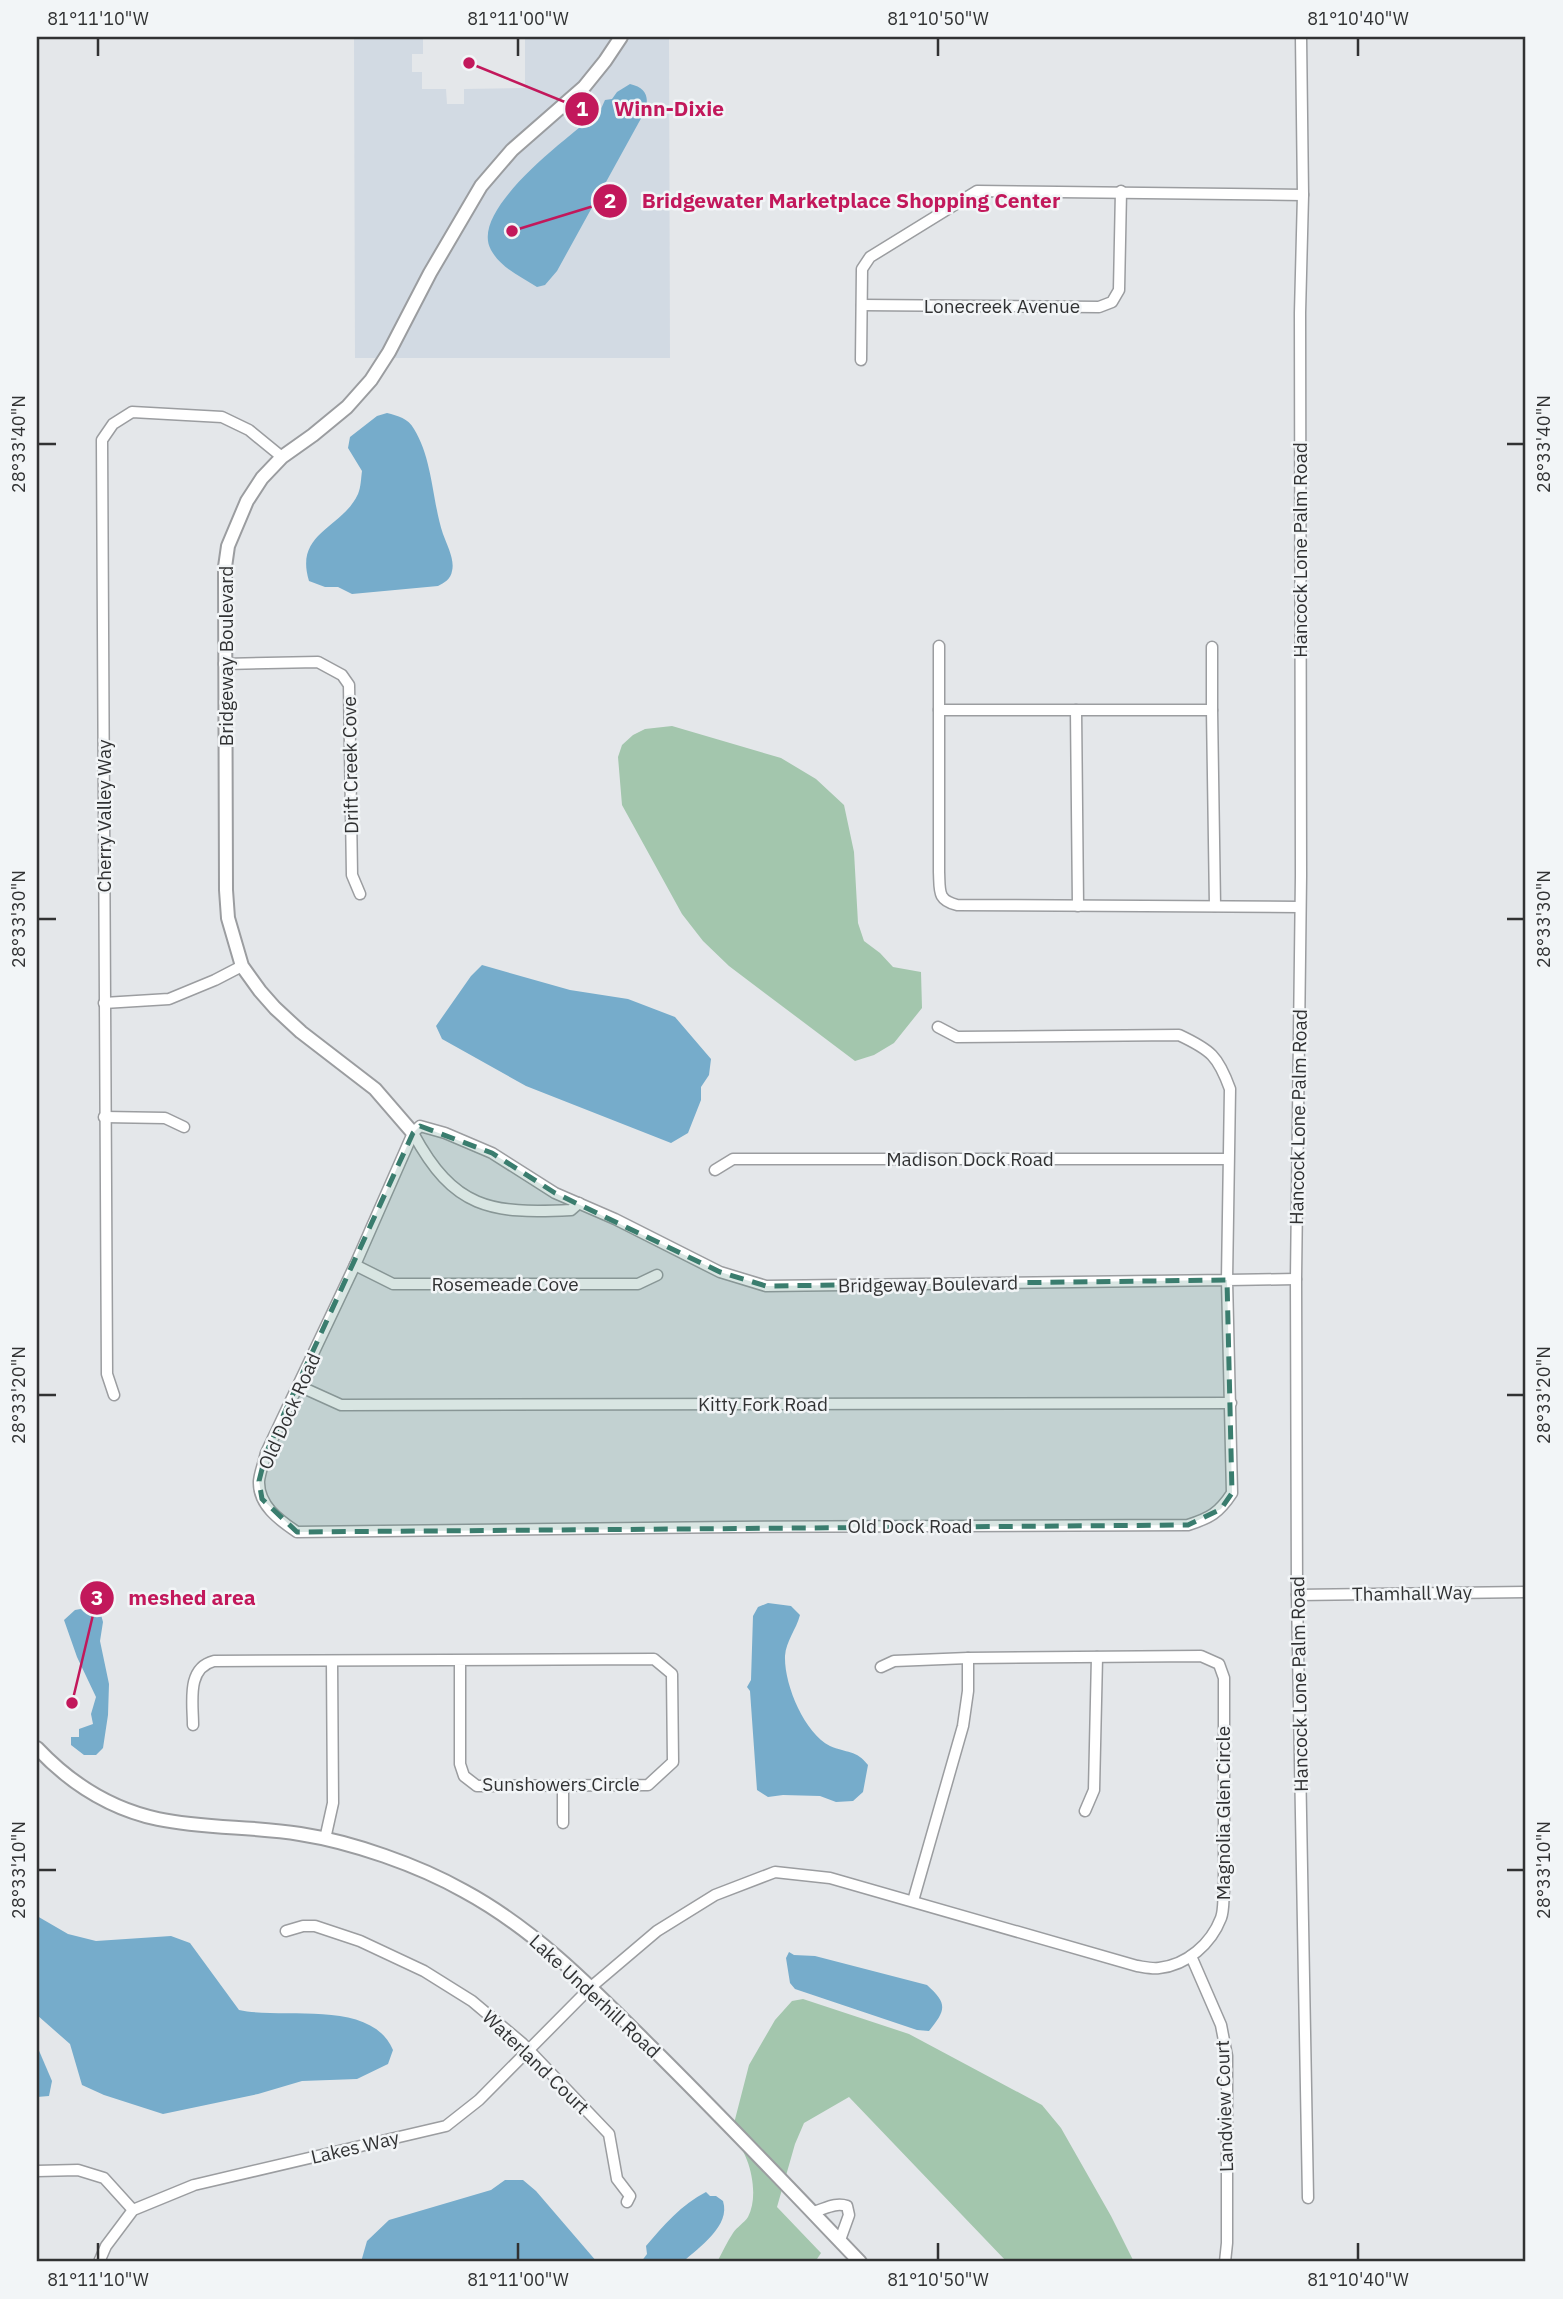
<svg xmlns="http://www.w3.org/2000/svg" width="1563" height="2299" viewBox="0 0 1563 2299" font-family="'IBM Plex Sans',sans-serif">
<rect width="100%" height="100%" fill="#e4e7ea"/>
<polygon fill="#d2dae3" points="354,37 423,37 423,54 412,54 412,72 422,72 422,89 446,89 447,104 464,104 464,89 525,88 525,37 669,37 670,358 355,358"/>
<g fill="#a3c6ad">
<polygon points="672,726 781,758 816,779 844,805 854,852 858,923 864,941 880,953 893,967 921,972 922,1008 894,1043 874,1055 855,1061 729,966 703,941 682,914 622,805 618,757 622,745 633,735 645,729"/>
<path d="M803,1999L909,2034L1042,2105L1061,2128L1111,2216L1134,2262H1007L849,2097L804,2123L795,2144L777,2207L821,2253L815,2262H717C722,2253 727,2242 733,2233C737,2227 744,2223 748,2217C760,2194 750,2152 731,2135L749,2065L775,2020L792,2001Z"/>
</g>
<g fill="#76accb">
<path d="M630,84C647,88 650,98 644,113L557,271L545,285L537,287C520,276 501,268 491,250C468,209 573,134 600,111L605,100L612,99L617,92Z"/>
<path d="M387,413C398,416 408,418 414,429C433,460 432,501 443,534C447,545 455,560 452,571C451,579 444,583 438,586L352,594L338,587H325L309,581C294,532 342,529 358,494C361,487 361,478 362,471L348,448L350,437L377,416Z"/>
<polygon points="482,965 570,990 628,999 675,1017 711,1059 709,1075 701,1087 701,1100 688,1133 671,1143 526,1086 442,1039 436,1026 471,976"/>
<path d="M768,1603L791,1606L800,1615C796,1630 786,1641 785,1656C784,1684 804,1733 830,1746C846,1753 857,1750 868,1765L863,1792L853,1801L836,1802L820,1796L783,1795L768,1797L757,1790L750,1691L747,1687L751,1680L753,1616L758,1607Z"/>
<polygon points="91,1607 100,1611 103,1622 100,1641 109,1684 108,1715 103,1748 96,1755 84,1755 71,1745 71,1737 79,1737 79,1729 93,1724 91,1714 96,1697 77,1657 64,1620 75,1610"/>
<path d="M37,1916L68,1934L96,1941L171,1936L190,1943L239,2010C284,2020 371,1998 393,2050L388,2064L357,2079L302,2081L258,2094L163,2114L104,2095L82,2085L70,2044L37,2015Z"/>
<path d="M789,1952L794,1955L815,1956L927,1985C948,2004 946,2010 929,2031L917,2030L795,1989L790,1983L786,1958Z"/>
<polygon points="37,2046 52,2081 49,2096 37,2097"/>
<polygon points="505,2180 523,2180 536,2191 597,2262 361,2262 367,2241 389,2220 491,2190"/>
<path d="M706,2192L710,2196H716L723,2201C731,2226 699,2247 683,2262H641L647,2254L646,2246C663,2226 682,2204 706,2192Z"/>
</g>
<g fill="none" stroke-linecap="round" stroke-linejoin="round">
<defs>
<g id="minor">
<polyline points="1301,37 1303,195 1300,313 1301,876 1296,1279 1297,1595 1308,2198"/>
<polyline points="862,305 1099,307 1112,302 1119,290 1121,191"/>
<polyline points="861,360 862,269 870,257 977,191 1303,195"/>
<path d="M939,646V872C940,891 937,900 957,905L1300,907"/>
<polyline points="1212,647 1212,710"/>
<polyline points="224,664 318,662 342,675 349,685 352,875 360,894"/>
<polyline points="939,710 1212,710 1215,906"/>
<polyline points="1076,710 1078,906"/>
<polyline points="104,1003 169,999 215,980 242,966"/>
<path d="M938,1027L957,1037L1179,1035C1211,1050 1218,1056 1230,1089L1227,1280L1232,1493C1219,1513 1210,1518 1188,1525L733,1527L297,1532C279,1520 258,1505 259,1481C260,1472 264,1462 266,1453L355,1265L413,1133L420,1126L445,1133L492,1153L555,1193L615,1219L720,1272L766,1286L1227,1280L1296,1279"/>
<polyline points="104,1117 165,1118 184,1127"/>
<path d="M413,1133C454,1209 490,1214 571,1210L579,1203"/>
<polyline points="715,1170 733,1159 1227,1159"/>
<polyline points="355,1265 393,1284 638,1284 657,1275"/>
<polyline points="299,1386 341,1405 1231,1403"/>
<path d="M114,1395L107,1374C103,1062 103,751 102,440L113,424L132,412L222,417L249,430L282,457"/>
<polyline points="1297,1595 1526,1592"/>
<path d="M193,1725C193,1703 186,1668 214,1661L654,1659L672,1674L673,1762L648,1785L477,1786L464,1776L460,1764V1661"/>
<polyline points="563,1787 563,1823"/>
<polyline points="1085,1811 1094,1790 1097,1657"/>
<polyline points="325,1839 333,1803 332,1661"/>
<polyline points="913,1901 963,1726 968,1691 968,1658"/>
<polyline points="286,1931 303,1926 315,1926 360,1941 424,1971 472,2001 522,2043 609,2134 617,2179 630,2196 627,2202"/>
<polyline points="1191,1956 1221,2025 1227,2056 1227,2243 1225,2262"/>
<polyline points="37,2171 78,2170 104,2178 133,2210"/>
<path d="M813,2212C825,2209 835,2202 847,2206L849,2215L840,2240"/>
<path d="M99,2262L106,2246L133,2210L194,2185L446,2126L479,2100L591,1987L657,1931L715,1895L775,1872L830,1878L1137,1966C1144,1967 1152,1969 1159,1968C1187,1965 1211,1944 1221,1918C1224,1910 1223,1899 1224,1891V1678L1219,1664L1201,1656L968,1658L894,1661L881,1667"/>
</g>
<g id="tertiary">
<polyline points="413,1133 375,1089 301,1032 275,1008 260,991 242,966 228,918 226,890 225,567 228,546 247,501 262,478 282,457 313,435 347,407 371,380 389,352 430,273 481,186 512,150 584,87 605,61 621,37"/>
<path d="M37,1748C70,1783 111,1809 158,1819C205,1829 253,1826 300,1834C352,1842 418,1865 464,1891C536,1930 593,1989 650,2046C722,2117 791,2190 860,2262"/>
</g>
</defs>
<use href="#minor" stroke="#9b9da0" stroke-width="13"/>
<use href="#tertiary" stroke="#9b9da0" stroke-width="16"/>
<use href="#minor" stroke="#fff" stroke-width="10"/>
<use href="#tertiary" stroke="#fff" stroke-width="12"/>
</g>
<path fill="#3a7d6e" fill-opacity="0.2" stroke="#3a7d6e" stroke-width="5" stroke-dasharray="14 9" stroke-linejoin="round" d="M420,1126L492,1153L555,1193L720,1272L766,1286L1227,1280L1232,1493L1221,1509L1188,1525L297,1532L262,1499L259,1481L266,1453L413,1133Z"/>
<path fill="none" stroke="#313233" stroke-width="2.5" d="M98,38V56M518,38V56M938,38V56M1358,38V56M38,444H56M1507,444H1524M38,919H56M1507,919H1524M38,1395H56M1507,1395H1524M38,1870H56M1507,1870H1524M98,2243V2260M518,2243V2260M938,2243V2260M1358,2243V2260"/>
<g text-anchor="middle" dominant-baseline="central" stroke-width="5" stroke-linejoin="round" paint-order="stroke">
<g font-size="19" fill="#313233" stroke="#f2f5f7">
<text x="1002" y="306">Lonecreek Avenue</text>
<text transform="translate(1300 550) rotate(-90)">Hancock Lone Palm Road</text>
<text transform="translate(226 656) rotate(-90)">Bridgeway Boulevard</text>
<text transform="translate(350 765) rotate(-91)">Drift Creek Cove</text>
<text transform="translate(104 816) rotate(-90)">Cherry Valley Way</text>
<text transform="translate(1298 1117) rotate(-89)">Hancock Lone Palm Road</text>
<text x="970" y="1159">Madison Dock Road</text>
<text x="505" y="1284">Rosemeade Cove</text>
<text transform="translate(928 1284) rotate(-1)">Bridgeway Boulevard</text>
<text x="763" y="1404">Kitty Fork Road</text>
<text transform="translate(289 1411) rotate(-66)">Old Dock Road</text>
<text x="910" y="1526">Old Dock Road</text>
<text transform="translate(1412 1593) rotate(-1)">Thamhall Way</text>
<text transform="translate(1299 1684) rotate(-91)">Hancock Lone Palm Road</text>
<text x="561" y="1784">Sunshowers Circle</text>
<text transform="translate(1223 1813) rotate(-90)">Magnolia Glen Circle</text>
<text transform="translate(595 1996) rotate(43)">Lake Underhill Road</text>
<text transform="translate(536 2062) rotate(44)">Waterland Court</text>
<text transform="translate(1224 2106) rotate(-92)">Landview Court</text>
<text transform="translate(355 2147) rotate(-13)">Lakes Way</text>
</g>
</g>
<path fill="none" stroke="#c2185b" stroke-width="2.5" d="M469 63L582 109M512 231L610 201M72 1703L97 1598"/>
<g fill="#c2185b" stroke="#f2f5f7" stroke-width="2.5">
<circle cx="469" cy="63" r="7"/>
<circle cx="512" cy="231" r="7"/>
<circle cx="72" cy="1703" r="7"/>
<circle cx="582" cy="109" r="18"/>
<circle cx="610" cy="201" r="18"/>
<circle cx="97" cy="1598" r="18"/>
</g>
<g font-size="21" text-anchor="middle" font-weight="bold" fill="#fff">
<text x="582" y="116">1</text>
<text x="610" y="208">2</text>
<text x="97" y="1605">3</text>
</g>
<g font-size="21" text-anchor="middle" font-weight="bold" fill="#c2185b" stroke="#f2f5f7" stroke-width="5" stroke-linejoin="round" paint-order="stroke">
<text x="669" y="116">Winn-Dixie</text>
<text x="851" y="208">Bridgewater Marketplace Shopping Center</text>
<text x="192" y="1605">meshed area</text>
</g>
<rect width="1563" height="2299" fill="none" stroke="#f2f5f7" stroke-width="77"/>
<rect x="38" y="38" width="1486" height="2222" fill="none" stroke="#313233" stroke-width="2.5"/>
<g font-size="18" text-anchor="middle" fill="#313233">
<text x="98" y="25">81°11'10"W</text>
<text x="518" y="25">81°11'00"W</text>
<text x="938" y="25">81°10'50"W</text>
<text x="1358" y="25">81°10'40"W</text>
<text transform="translate(19 444) rotate(-90)" y="6">28°33'40"N</text>
<text transform="translate(1544 444) rotate(-90)" y="6">28°33'40"N</text>
<text transform="translate(19 919) rotate(-90)" y="6">28°33'30"N</text>
<text transform="translate(1544 919) rotate(-90)" y="6">28°33'30"N</text>
<text transform="translate(19 1395) rotate(-90)" y="6">28°33'20"N</text>
<text transform="translate(1544 1395) rotate(-90)" y="6">28°33'20"N</text>
<text transform="translate(19 1870) rotate(-90)" y="6">28°33'10"N</text>
<text transform="translate(1544 1870) rotate(-90)" y="6">28°33'10"N</text>
<text x="98" y="2286">81°11'10"W</text>
<text x="518" y="2286">81°11'00"W</text>
<text x="938" y="2286">81°10'50"W</text>
<text x="1358" y="2286">81°10'40"W</text>
</g>
</svg>
